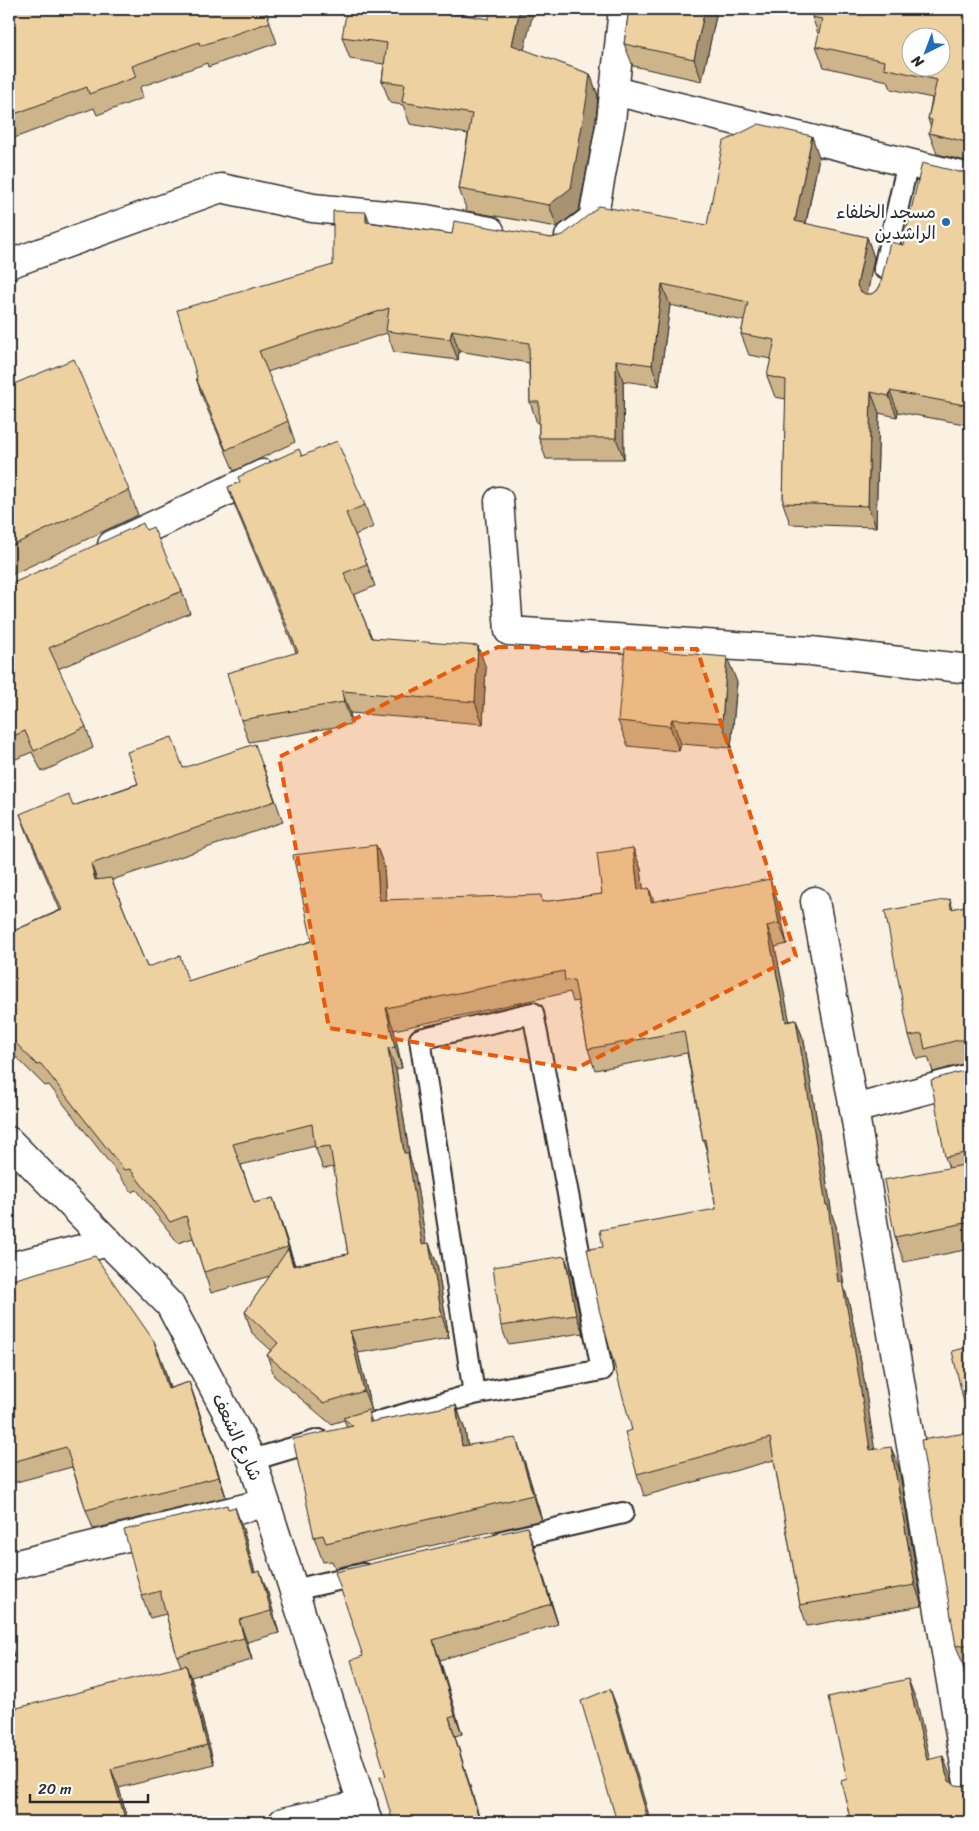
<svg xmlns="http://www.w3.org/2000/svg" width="979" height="1831" viewBox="0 0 979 1831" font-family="Sriracha,'Playpen Sans Arabic',sans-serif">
<rect width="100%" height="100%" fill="#faf1e3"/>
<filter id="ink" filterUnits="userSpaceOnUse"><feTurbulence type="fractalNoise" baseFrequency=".02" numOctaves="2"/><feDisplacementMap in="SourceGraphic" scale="10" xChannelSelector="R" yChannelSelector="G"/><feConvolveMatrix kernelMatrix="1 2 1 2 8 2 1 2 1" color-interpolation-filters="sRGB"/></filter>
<g filter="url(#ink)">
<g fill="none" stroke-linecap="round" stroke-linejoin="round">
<defs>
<g id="service">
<polyline points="884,268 908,162"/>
<polyline points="368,1425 474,1394 602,1370 533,1013 420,1039 474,1394"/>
<polyline points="252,1460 319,1440"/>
<polyline points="503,1541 623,1513"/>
<polyline points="294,1590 363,1574"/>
</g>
<g id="minor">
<polyline points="614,91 970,178"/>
<polyline points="569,237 593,219 611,121 623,9"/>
<polyline points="9,264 221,188 313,208 426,219 490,231"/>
<polyline points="499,501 509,631 811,651 970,669"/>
<polyline points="112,545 263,474"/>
<polyline points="815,901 854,1109 970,1794"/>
<polyline points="854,1109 970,1078"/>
<polyline points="9,1267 109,1242"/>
<polyline points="9,1566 265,1503"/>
<polyline points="283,1822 363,1804"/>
</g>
<polyline id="tertiary" points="9,1141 170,1305 252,1460 368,1822"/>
</defs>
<use href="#service" stroke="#2b2b2b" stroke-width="24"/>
<use href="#minor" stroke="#2b2b2b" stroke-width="31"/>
<use href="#tertiary" stroke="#2b2b2b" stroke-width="31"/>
<use href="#service" stroke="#fff" stroke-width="20"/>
<use href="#minor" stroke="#fff" stroke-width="28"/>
<use href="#tertiary" stroke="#fff" stroke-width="28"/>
</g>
<g fill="#cdb48a" stroke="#2b2b2b" fill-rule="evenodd">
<polygon points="9,9 265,9 277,43 208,67 207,63 140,87 143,98 97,115 94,108 9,140"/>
<polygon points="629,9 713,9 716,16 702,81 633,66 624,44"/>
<polygon points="970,9 970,162 937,154 929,133 931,128 928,119 932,98 891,89 888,81 824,67 816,46 819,36 812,17"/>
<polygon points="489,19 524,50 590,74 598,96 596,119 579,210 557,227 467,211 459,189 468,134 410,124 403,105 390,103 382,81 384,64 350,59 342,37"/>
<polygon points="819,157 806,224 867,237 874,258 867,294 871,294 877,291 903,245 959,172 966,172 970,170 970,425 898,412 897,417 879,413 876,527 790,524 783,503 786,399 775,397 767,376 771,359 749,355 741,334 744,321 670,305 659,386 623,381 624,459 546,459 539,438 539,423 537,423 530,402 529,363 459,351 458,360 394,352 387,333 267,372 288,421 295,442 234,471 203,399 196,378 333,265 370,222 452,234 551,238 707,225"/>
<polygon points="9,386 129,490 138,515 9,576"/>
<polygon points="302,456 365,505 373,527 355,535 367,564 375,586 354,595 372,638 486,668 483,724 350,713 352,724 249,742 241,720 296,652 236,509 228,487"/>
<polygon points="146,530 182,591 190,613 58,669 86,727 93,748 42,772 32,752 9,762 9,585"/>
<polygon points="737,682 731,748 681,744 679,751 628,746 618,721"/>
<path d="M263,765L283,822L112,880L147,967L189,981L312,941L376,845L384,866L386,900L543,902L602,894L633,848L641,869L643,889L654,902L777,900L787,944L775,947L789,1021L796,1020L804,1041L832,1215L836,1226L844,1287L849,1303L862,1367L874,1450L899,1468L922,1606L807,1626L800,1605L774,1460L644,1496L637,1474L632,1430L603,1247L716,1209L707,1152L703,1140L687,1053L595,1070L588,1049L578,1001L573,1002L570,992L394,1030L402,1068L396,1069L410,1159L415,1174L426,1244L429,1243L437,1264L449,1338L358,1353L372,1412L369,1413L372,1422L456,1405L465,1430L467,1445L525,1463L542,1520L335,1568L332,1561L323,1562L314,1537L347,1427L344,1420L331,1424L274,1376L267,1355L271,1350L252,1333L245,1312L270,1276L211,1293L193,1238L178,1243L137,1190L132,1192L49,1085L45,1086L9,1050V933L60,910L28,835L20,814L73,806L183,768ZM315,1146L323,1169L334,1167L348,1254L295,1265L280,1219L273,1198L254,1203L241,1165Z"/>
<polygon points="950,899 953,909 970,905 970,1063 966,1063 933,1072 928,1057 917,1059 909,1036"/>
<polygon points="970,1068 970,1177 969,1177 970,1181 970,1249 904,1262 895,1237 949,1168 945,1157 966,1070"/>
<polygon points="571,1274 583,1333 508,1344 501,1326"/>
<polygon points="9,1281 162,1361 170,1388 189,1382 196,1402 226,1497 93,1529 86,1510 72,1467 9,1484"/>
<polygon points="966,1433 970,1445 970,1668 965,1669 956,1646"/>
<polygon points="229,1509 243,1529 255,1572 268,1593 279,1633 247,1642 252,1660 191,1677 193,1684 214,1764 119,1788 128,1822 9,1822 181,1666 177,1656 166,1614 150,1618 142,1596"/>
<polygon points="527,1527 534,1546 558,1624 440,1660 462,1734 455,1736 386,1776 363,1656"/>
<polygon points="9,1639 14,1657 9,1658"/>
</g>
<g fill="#a79271" stroke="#2b2b2b">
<polygon points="520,9 534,9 520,67 512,45"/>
<polygon points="705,9 713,9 716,16 702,81 694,59"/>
<polygon points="590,74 598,96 596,119 579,210 557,227 549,205"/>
<polygon points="812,136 819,157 802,242 795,221"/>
<polygon points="366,212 374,233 366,222"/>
<polygon points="867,237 874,258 865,307 857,286"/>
<polygon points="662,284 670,305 659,386 652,365"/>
<polygon points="452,330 459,351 458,360 450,339"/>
<polygon points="616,360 623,381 624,459 616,438"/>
<polygon points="890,391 898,412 897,417 889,396"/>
<polygon points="871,392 879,413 876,527 868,506"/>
<polygon points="478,646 486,668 483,724 475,702"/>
<polygon points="727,657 737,682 731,748 722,723"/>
<polygon points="342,691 350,713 352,724 344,702"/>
<polygon points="672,719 681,744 679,751 670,726"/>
<polygon points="376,845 384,866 387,922 379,900"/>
<polygon points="633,848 641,869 646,911 638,890"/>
<polygon points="91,864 99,885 95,880"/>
<polygon points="770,879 777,900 787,944 779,923"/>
<polygon points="649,888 657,909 651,902"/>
<polygon points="767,926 775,947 794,1043 786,1022"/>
<polygon points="386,1008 394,1030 402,1068 395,1047"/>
<polygon points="796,1020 804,1041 832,1215 836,1226 844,1287 849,1303 862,1367 878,1471 870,1450 838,1282"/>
<polygon points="388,1048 396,1069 410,1159 415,1174 430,1266 422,1244 404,1153"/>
<polygon points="964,1165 970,1181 970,1194"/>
<polygon points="273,1198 280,1219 295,1268 288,1247"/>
<polygon points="429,1243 437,1264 449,1338 442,1316"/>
<polygon points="565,1256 571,1274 583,1333 576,1315"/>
<polygon points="350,1331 358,1353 372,1412 364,1391"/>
<polygon points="154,1341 162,1361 175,1408 168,1389"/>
<polygon points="189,1382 196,1402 226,1497 219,1477"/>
<polygon points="456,1405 465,1430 472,1471 462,1446"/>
<polygon points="966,1433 970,1445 970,1458"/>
<polygon points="516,1438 525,1463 542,1520 533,1495"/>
<polygon points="891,1447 899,1468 922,1606 915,1585"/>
<polygon points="235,1507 243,1529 261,1595 253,1573"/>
<polygon points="527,1527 534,1546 558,1624 551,1604"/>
<polygon points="260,1571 268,1593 279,1633 271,1611"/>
<polygon points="239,1620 247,1642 252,1660 244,1638"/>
<polygon points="9,1639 14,1657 9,1642"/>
<polygon points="433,1640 440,1660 462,1734 455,1715"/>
<polygon points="186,1665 193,1684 214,1764 207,1745"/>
<polygon points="908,1679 917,1702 935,1783 927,1760"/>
<polygon points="610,1689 617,1707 651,1822 649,1822"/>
<polygon points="449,1717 455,1736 481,1822 480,1822"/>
<polygon points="943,1756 952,1780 955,1797 946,1774"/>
<polygon points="111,1769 119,1788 128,1822 126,1822"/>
</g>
<g fill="#eed1a1" stroke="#2b2b2b" fill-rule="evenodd">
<polygon points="9,9 265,9 270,22 200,46 199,42 132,66 136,77 89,94 87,87 9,116"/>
<polygon points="347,9 425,9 489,19 490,9 520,9 512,45 590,74 587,97 571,188 549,205 459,189 472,114 402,102 405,84 382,81 387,43 342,37"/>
<polygon points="629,9 705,9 694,59 624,44"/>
<path d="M813,9H970V144L966,142L929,133L932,120L928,119L937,80L884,68L885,61L816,46L822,19L812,17ZM912,38H942V68H912Z"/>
<polygon points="759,124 812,136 795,221 867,237 857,286 860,291 865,294 871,294 877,291 880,286 890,242 903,245 922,163 959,172 966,172 970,170 970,406 890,391 889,396 871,392 868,506 783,503 786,380 767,376 775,340 741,334 748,302 662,284 652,365 616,360 616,438 539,438 539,402 530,402 529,343 452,330 450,339 386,331 389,308 259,351 288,421 226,450 196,378 197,377 177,310 333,265 333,211 366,212 366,222 452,234 454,221 551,238 563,235 595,210 598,206 707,225 723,142"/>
<polygon points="74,359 129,490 9,547 9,386"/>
<polygon points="337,441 365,505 346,513 367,564 344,573 372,638 478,646 475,702 342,691 344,702 241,720 227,673 298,652 228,487 240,482 238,477 299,449 302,456"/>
<polygon points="143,523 146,530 153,527 182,591 49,648 86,727 34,751 25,731 9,738 9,598 10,597 9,594 9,585"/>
<polygon points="625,648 727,657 722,723 672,719 670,726 618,721"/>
<polygon points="172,737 183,768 255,744 275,801 91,864 95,880 111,878 147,967 180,956 188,981 312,941 293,855 376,845 379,900 541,895 542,902 602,894 597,853 633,848 638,890 649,888 651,902 770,879 779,923 767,926 786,1022 796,1020 826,1205 828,1205 838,1282 842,1281 854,1346 870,1450 891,1447 915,1585 800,1605 770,1438 637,1474 625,1432 632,1430 599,1309 587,1249 603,1247 600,1230 716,1209 705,1139 703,1140 684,1031 588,1049 574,980 565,981 564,971 386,1008 395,1047 388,1048 404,1153 408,1153 422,1244 429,1243 442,1316 350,1331 364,1391 323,1403 267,1355 278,1343 245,1312 288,1249 293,1266 348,1254 330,1146 315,1148 312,1124 233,1144 254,1203 273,1198 288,1247 204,1272 186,1216 170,1222 130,1169 124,1170 41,1064 37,1065 9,1036 9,933 62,910 20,814 68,794 73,806 138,784 127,752"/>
<polygon points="950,899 951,909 970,905 970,1043 965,1040 958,1040 925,1049 922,1034 909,1036 885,911"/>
<polygon points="970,1068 970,1152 945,1157 931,1080 966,1070"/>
<polygon points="964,1165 970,1194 970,1222 895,1237 884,1180"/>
<polygon points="95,1256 154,1341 168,1389 189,1382 219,1477 86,1510 66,1447 9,1463 9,1281"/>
<polygon points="565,1256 576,1315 501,1326 493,1267"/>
<polygon points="970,1347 970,1424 969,1424 952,1351"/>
<polygon points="456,1405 462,1446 516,1438 533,1495 326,1543 323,1535 314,1537 293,1439 353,1426 343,1418 368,1410 370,1422"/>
<polygon points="966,1433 970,1458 970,1644 956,1646 921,1440"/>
<polygon points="227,1505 228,1509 235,1507 253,1573 260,1571 271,1611 239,1620 244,1638 177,1656 160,1591 142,1596 124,1530"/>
<polygon points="527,1527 551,1604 433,1640 455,1715 449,1717 480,1822 393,1822 380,1777 386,1776 351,1660 363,1656 335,1572"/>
<polygon points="186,1665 207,1745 111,1769 126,1822 9,1822 9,1710"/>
<polygon points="908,1679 927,1760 943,1756 946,1774 949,1781 956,1785 965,1786 970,1784 970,1822 851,1822 841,1781 847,1779 828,1697"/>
<polygon points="610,1689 649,1822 617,1822 581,1701"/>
<polygon points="303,1815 305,1822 277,1822"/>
</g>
</g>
<path fill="#e8590c" fill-opacity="0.2" stroke="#e8590c" stroke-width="4" stroke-dasharray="10 6" stroke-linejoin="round" d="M498,647L697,649L796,956L575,1069L329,1028L279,757Z"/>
<circle fill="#1f6fb2" stroke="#fff" stroke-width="2" cx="946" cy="222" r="5"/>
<g text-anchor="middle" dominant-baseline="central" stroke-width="5" stroke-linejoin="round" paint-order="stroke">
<g font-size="18" fill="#2b2b2b" stroke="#fff" text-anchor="end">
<text x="936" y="212">مسجد الخلفاء<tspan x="936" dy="21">الراشدين</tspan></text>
</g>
<g font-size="18" fill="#2b2b2b" stroke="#fff">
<text transform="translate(237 1437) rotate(65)">شارع الشعف</text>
</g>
</g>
<rect width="979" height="1831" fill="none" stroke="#fff" stroke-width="30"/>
<rect x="15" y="15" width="949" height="1801" fill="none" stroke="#2b2b2b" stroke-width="2" filter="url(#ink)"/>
<g transform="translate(926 52) rotate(222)"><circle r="24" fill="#ffffff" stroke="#aaaaaa"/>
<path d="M0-4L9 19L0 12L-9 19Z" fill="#1f6fb2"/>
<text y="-8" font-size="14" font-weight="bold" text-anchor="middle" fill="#2b2b2b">N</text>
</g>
<path d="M30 1794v8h118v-8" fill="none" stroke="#2b2b2b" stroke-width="2.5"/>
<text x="38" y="1794" font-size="15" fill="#2b2b2b" stroke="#ffffff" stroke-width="4" paint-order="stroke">20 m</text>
</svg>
